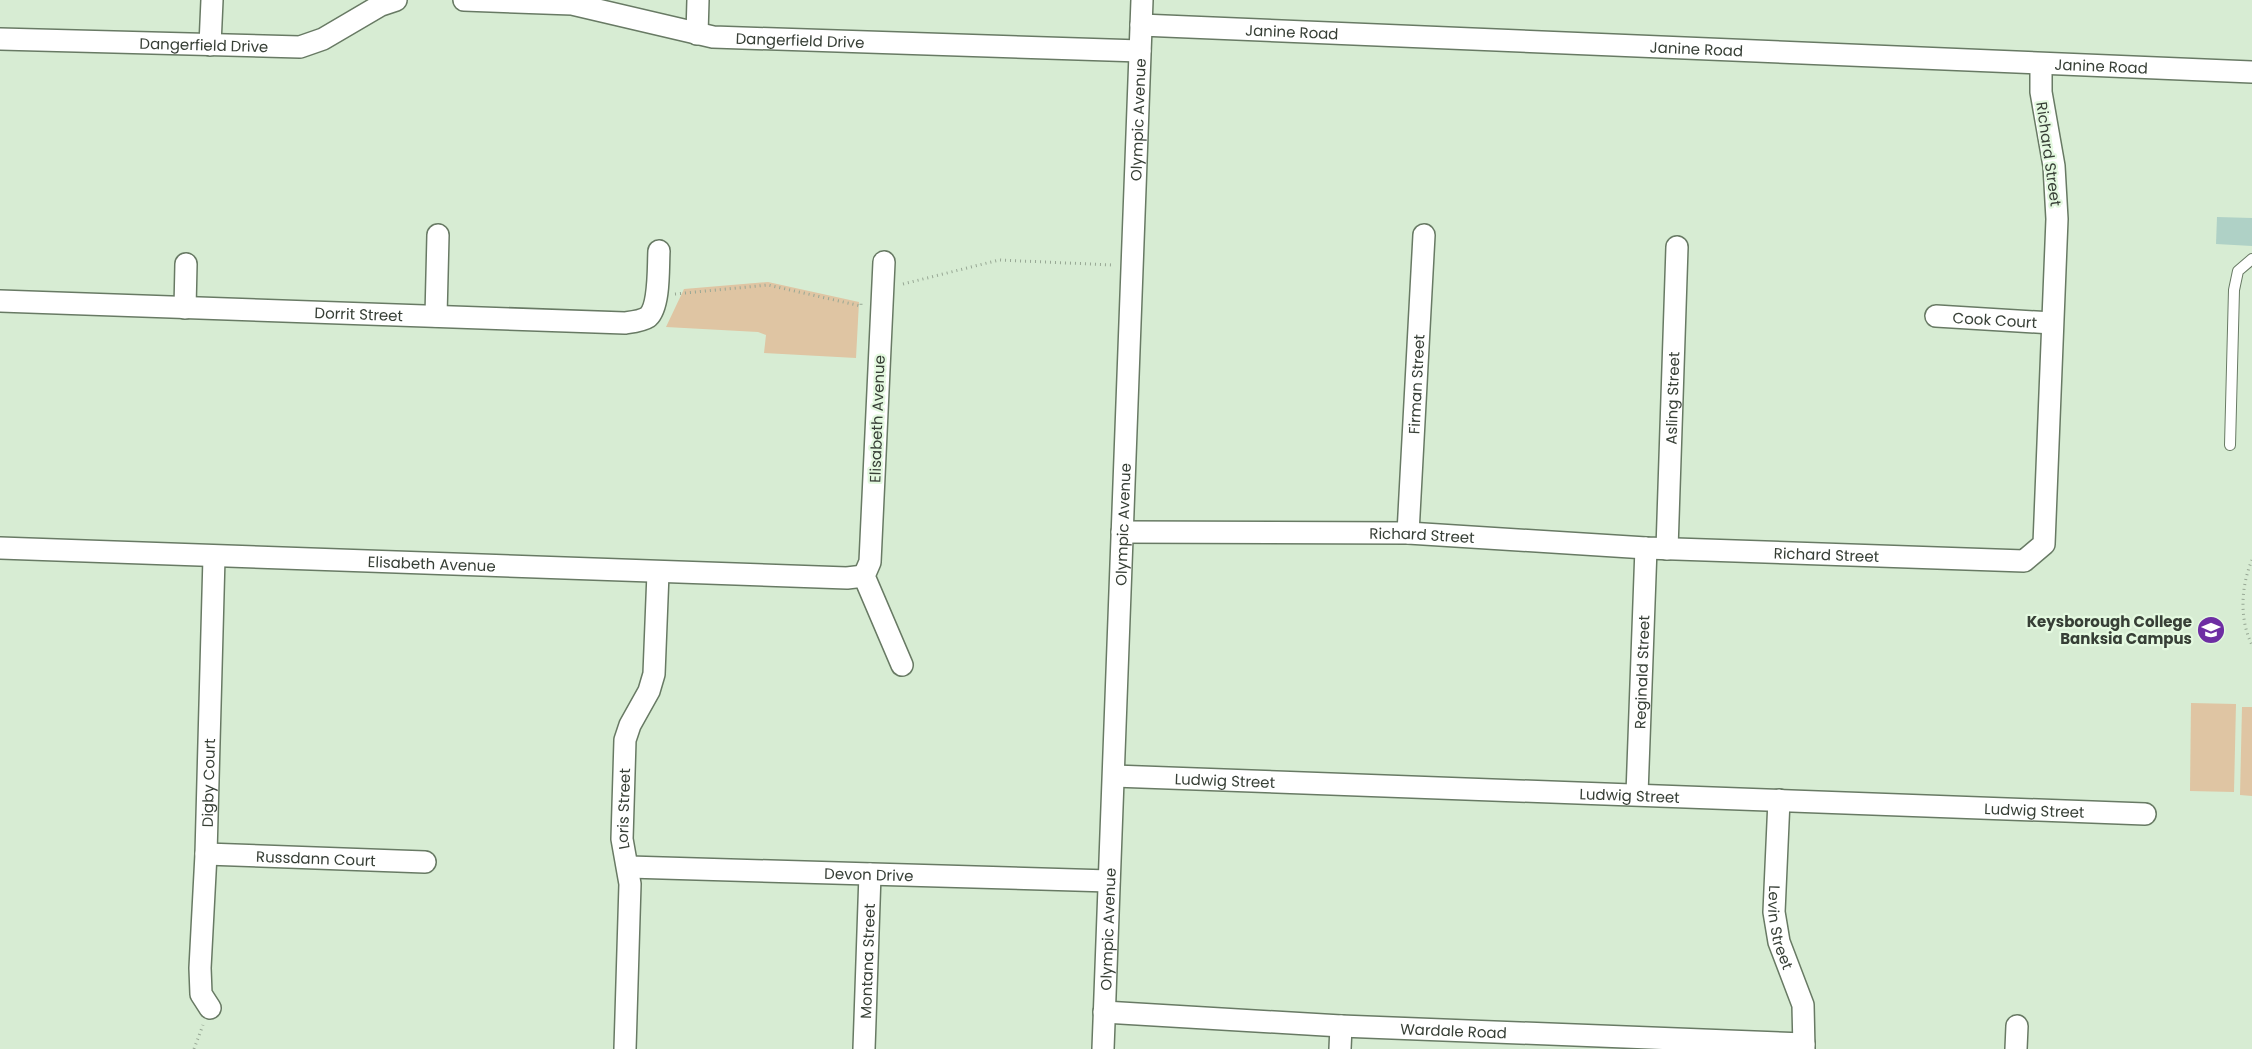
<svg xmlns="http://www.w3.org/2000/svg" width="2252" height="1049" viewBox="0 0 2252 1049" font-family="Poppins,sans-serif">
<rect width="100%" height="100%" fill="#d7ecd3"/>
<g fill="#dfc5a3">
<polygon points="768,282 859,302 856,358 764,353 766,335 758,332 666,327 684,289"/>
<polygon points="2191,703 2236,704 2234,792 2190,791"/>
<polygon points="2242,707 2252,707 2252,796 2240,795"/>
</g>
<polygon fill="#afd1c6" points="2217,217 2252,218 2252,246 2216,244"/>
<g fill="none" stroke-linecap="round" stroke-linejoin="round">
<defs>
<polyline id="service" points="2230,445 2234,290 2238,271 2252,259"/>
<g id="minor">
<path id="s1" d="M464,0L572,4L713,37L1140,51"/>
<path id="s2" d="M1141,25L2252,72"/>
<polyline points="697,34 698,0"/>
<path id="s3" d="M0,39L300,47L323,39L381,5L396,0"/>
<polyline points="210,45 212,0"/>
<polyline points="884,262 870,562 864,576 902,665"/>
<path id="s4" d="M0,301L625,323C632,322 642,321 648,317C660,306 658,267 659,251"/>
<polyline points="185,308 186,264"/>
<polyline points="436,316 438,235"/>
<path id="s5" d="M1936,316L2052,323"/>
<path id="s6" d="M1122,532L1408,533L1646,548L2024,561L2044,544L2057,219L2054,166L2041,92V64"/>
<path id="s7" d="M1408,533L1424,235"/>
<path id="s8" d="M0,548L847,578L864,576"/>
<path id="s9" d="M1667,549L1677,247"/>
<path id="s10" d="M1114,776L2145,814"/>
<path id="s11" d="M1637,794L1646,548"/>
<path id="s12" d="M1779,800L1774,912L1779,942L1803,1005L1804,1049"/>
<path id="s13" d="M206,854L425,862"/>
<path id="s14" d="M629,867L1109,881"/>
<path id="s15" d="M210,1008L201,994L200,968L206,854L214,557"/>
<path id="s16" d="M1104,1012L1341,1026L1804,1044"/>
<path id="s17" d="M625,1049L630,884L622,839L625,740L630,725L649,691L654,674L658,573"/>
<path id="s18" d="M864,1049L870,874"/>
<path id="s19" d="M1103,1049L1142,0"/>
<polyline points="1340,1049 1341,1026"/>
<polyline points="2016,1049 2017,1026"/>
</g>
</defs>
<use href="#service" stroke="#687a64" stroke-width="12"/>
<use href="#minor" stroke="#687a64" stroke-width="24"/>
<g stroke="#97a794" stroke-width="3" stroke-dasharray="1 4" stroke-linecap="butt">
<polyline points="903,284 999,260 1113,265"/>
<polyline points="675,294 768,285 861,306 861,303"/>
<path d="M2252,560C2241,586 2239,619 2252,645"/>
<polyline points="194,1049 203,1025"/>
</g>
<use href="#service" stroke="#fff" stroke-width="10"/>
<use href="#minor" stroke="#fff" stroke-width="21"/>
</g>
<defs>
<symbol id="school-disc" viewBox="-11 -11 22 22"><circle r="9.5" fill="#6e2ea3" stroke="#e4f9e0"/><path d="M0-5L7-2L0 1L-7-2ZM-4 1L0 2.5L4 1V4Q0 6-4 4Z" fill="#fff"/></symbol>
</defs>
<g fill-rule="evenodd">
<use href="#school-disc" x="2195" y="614" width="32" height="32"/>
</g>
<g text-anchor="middle" dominant-baseline="central" stroke-width="4.5" stroke-linejoin="round" paint-order="stroke">
<g font-size="15" fill="#373f36" stroke="#e4f9e0">
<text stroke="none"><textPath href="#s2" startOffset="151">Janine Road</textPath></text>
<text stroke="none"><textPath href="#s1" startOffset="340">Dangerfield Drive</textPath></text>
<text stroke="none"><textPath href="#s3" startOffset="204">Dangerfield Drive</textPath></text>
<text stroke="none"><textPath href="#s2" startOffset="556">Janine Road</textPath></text>
<text stroke="none"><textPath href="#s2" startOffset="961">Janine Road</textPath></text>
<text stroke="none"><textPath href="#s19" startOffset="930">Olympic Avenue</textPath></text>
<text transform="translate(2049 154) rotate(82)">Richard Street</text>
<text stroke="none"><textPath href="#s4" startOffset="359">Dorrit Street</textPath></text>
<text stroke="none"><textPath href="#s5" startOffset="59">Cook Court</textPath></text>
<text stroke="none"><textPath href="#s7" startOffset="149">Firman Street</textPath></text>
<text stroke="none"><textPath href="#s9" startOffset="151">Asling Street</textPath></text>
<text transform="translate(877 419) rotate(-88)">Elisabeth Avenue</text>
<text stroke="none"><textPath href="#s19" startOffset="525">Olympic Avenue</textPath></text>
<text stroke="none"><textPath href="#s6" startOffset="300">Richard Street</textPath></text>
<text stroke="none"><textPath href="#s6" startOffset="705">Richard Street</textPath></text>
<text stroke="none"><textPath href="#s8" startOffset="432">Elisabeth Avenue</textPath></text>
<text stroke="none"><textPath href="#s11" startOffset="122">Reginald Street</textPath></text>
<text stroke="none"><textPath href="#s10" startOffset="111">Ludwig Street</textPath></text>
<text stroke="none"><textPath href="#s15" startOffset="228">Digby Court</textPath></text>
<text stroke="none"><textPath href="#s10" startOffset="516">Ludwig Street</textPath></text>
<text stroke="none"><textPath href="#s17" startOffset="241">Loris Street</textPath></text>
<text stroke="none"><textPath href="#s10" startOffset="921">Ludwig Street</textPath></text>
<text stroke="none"><textPath href="#s13" startOffset="110">Russdann Court</textPath></text>
<text stroke="none"><textPath href="#s14" startOffset="240">Devon Drive</textPath></text>
<text stroke="none"><textPath href="#s12" startOffset="128">Levin Street</textPath></text>
<text stroke="none"><textPath href="#s19" startOffset="120">Olympic Avenue</textPath></text>
<text stroke="none"><textPath href="#s18" startOffset="88">Montana Street</textPath></text>
<text stroke="none"><textPath href="#s16" startOffset="350">Wardale Road</textPath></text>
</g>
<g font-size="15" font-weight="bold" fill="#373f36" stroke="#e4f9e0" text-anchor="end">
<text x="2192" y="621">Keysborough College<tspan x="2192" dy="17">Banksia Campus</tspan></text>
</g>
</g>
</svg>
